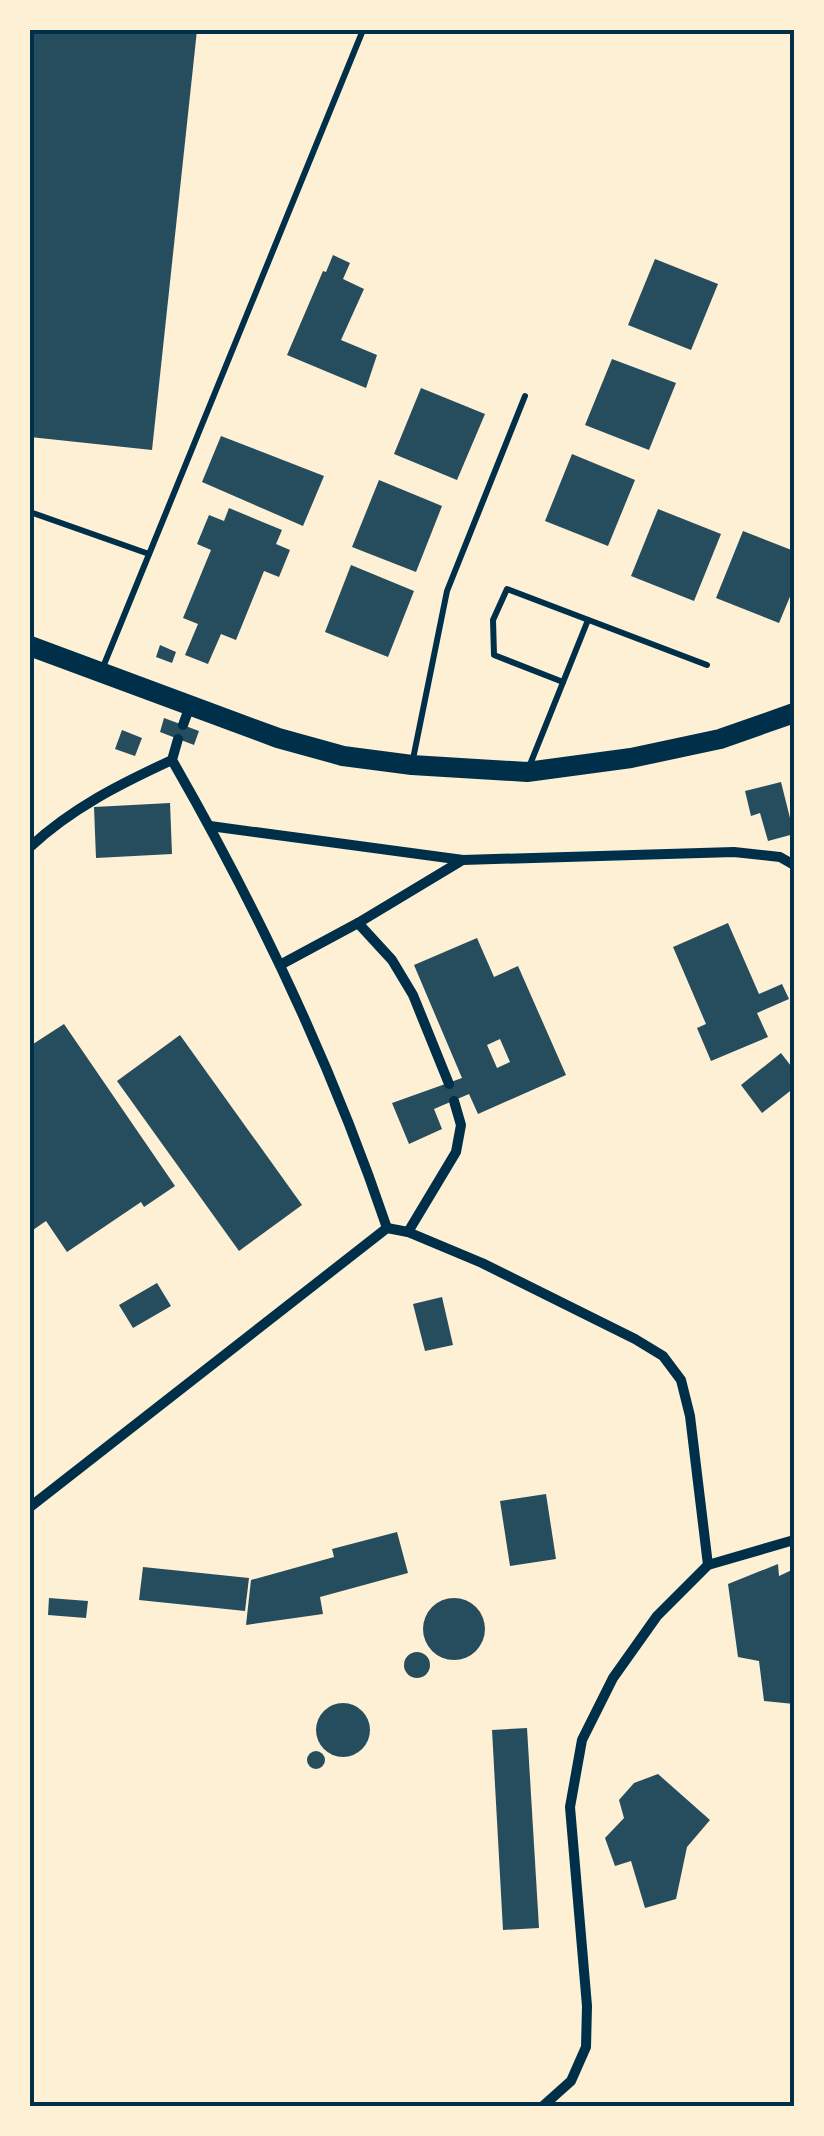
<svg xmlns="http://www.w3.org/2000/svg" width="824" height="2136" viewBox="0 0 824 2136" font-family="'Noto Sans',sans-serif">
<rect width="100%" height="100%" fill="#fdf0d5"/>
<g fill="#264d5e" fill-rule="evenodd">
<polygon points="30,30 197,30 152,450 30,437"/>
<polygon points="333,255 350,263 343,279 364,289 341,340 377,355 366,388 287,355 323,271 326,272"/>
<polygon points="655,259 718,284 691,350 628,325"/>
<polygon points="612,359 676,383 649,450 585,425"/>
<polygon points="421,388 485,414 457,480 394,454"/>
<polygon points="221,436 324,476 303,526 202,482"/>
<polygon points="572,454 635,480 608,546 545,521"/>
<polygon points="379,480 442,506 416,572 352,547"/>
<polygon points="229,508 282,530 276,544 290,550 279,577 264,571 236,640 221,634 208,664 185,655 198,624 183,618 211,550 197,544 209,515 224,521"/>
<polygon points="658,509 721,534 694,601 631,576"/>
<polygon points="743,531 794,551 794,587 779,623 716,598"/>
<polygon points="351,565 414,591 388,657 325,632"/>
<polygon points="160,645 176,652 172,663 156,657"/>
<polygon points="164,718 199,731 194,745 160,732"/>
<polygon points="122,730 142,738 135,756 115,749"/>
<polygon points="781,782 794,834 768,841 760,813 751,816 745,791"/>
<polygon points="170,803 172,854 96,858 94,807"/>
<polygon points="728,923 759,994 782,984 789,999 757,1013 768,1037 711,1061 697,1028 706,1024 673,947"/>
<path d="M477,938L494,977L518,966L566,1075L478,1114L469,1094L434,1109L442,1129L409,1144L392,1103L462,1078L414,965ZM500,1039L510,1062L497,1068L487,1045Z"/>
<polygon points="64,1024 175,1186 144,1207 141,1202 67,1252 46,1221 30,1232 30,1046"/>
<polygon points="180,1035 302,1205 239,1251 117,1081"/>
<polygon points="781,1053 794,1070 794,1088 762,1113 741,1085"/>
<polygon points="157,1283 171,1306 133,1328 119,1305"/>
<polygon points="442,1297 453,1345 425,1351 413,1304"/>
<polygon points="546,1494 556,1559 510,1566 500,1501"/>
<polygon points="397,1532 408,1573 320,1597 323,1614 246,1625 251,1580 334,1557 332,1549"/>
<polygon points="778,1564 779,1576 794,1569 794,1704 764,1701 759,1661 738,1657 728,1584"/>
<polygon points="143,1567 249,1578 245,1611 139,1600"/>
<circle cx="454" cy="1629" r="31"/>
<polygon points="49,1598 88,1601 86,1618 48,1615"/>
<circle cx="417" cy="1665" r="13"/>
<circle cx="343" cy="1730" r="27"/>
<polygon points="527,1728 539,1928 503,1930 492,1730"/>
<circle cx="316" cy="1760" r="9"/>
<polygon points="658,1774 710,1820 687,1847 676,1899 645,1908 631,1861 615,1866 605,1838 624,1818 619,1800 634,1783"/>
</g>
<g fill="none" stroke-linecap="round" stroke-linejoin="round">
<g stroke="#003049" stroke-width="6">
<polyline points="30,512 149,554"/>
<polyline points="103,667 363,30"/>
<polyline points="563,682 494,655 493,620 507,589 707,665"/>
<polyline points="413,759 447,591 525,396"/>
<polyline points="529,767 588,620"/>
</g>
<g stroke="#003049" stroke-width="10">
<polyline points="183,725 190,706"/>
<polyline points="210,826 463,860 734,852 780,857 794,865"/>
<path d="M30,847C72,808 120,784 172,760"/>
<polyline points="358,923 392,960 413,995 449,1084"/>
<polyline points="280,965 358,923 461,861"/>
<polyline points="387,1228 408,1232 482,1263 635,1339 663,1356 681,1380 690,1416 708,1565"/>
<polyline points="408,1232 456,1152 461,1125 454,1101"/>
<path d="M30,1507L387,1228C332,1065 257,908 172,760L178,739"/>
<polyline points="543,2106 571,2081 586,2047 587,2006 570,1807 582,1740 613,1678 657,1616 708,1565 794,1540"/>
</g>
<polyline stroke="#003049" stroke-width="20" points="30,646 278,738 343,756 412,765 527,772 631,758 720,739 794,713"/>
</g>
<rect width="824" height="2136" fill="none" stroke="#fdf0d5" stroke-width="65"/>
<rect x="32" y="32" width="760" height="2072" fill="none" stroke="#003049" stroke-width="4"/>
</svg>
